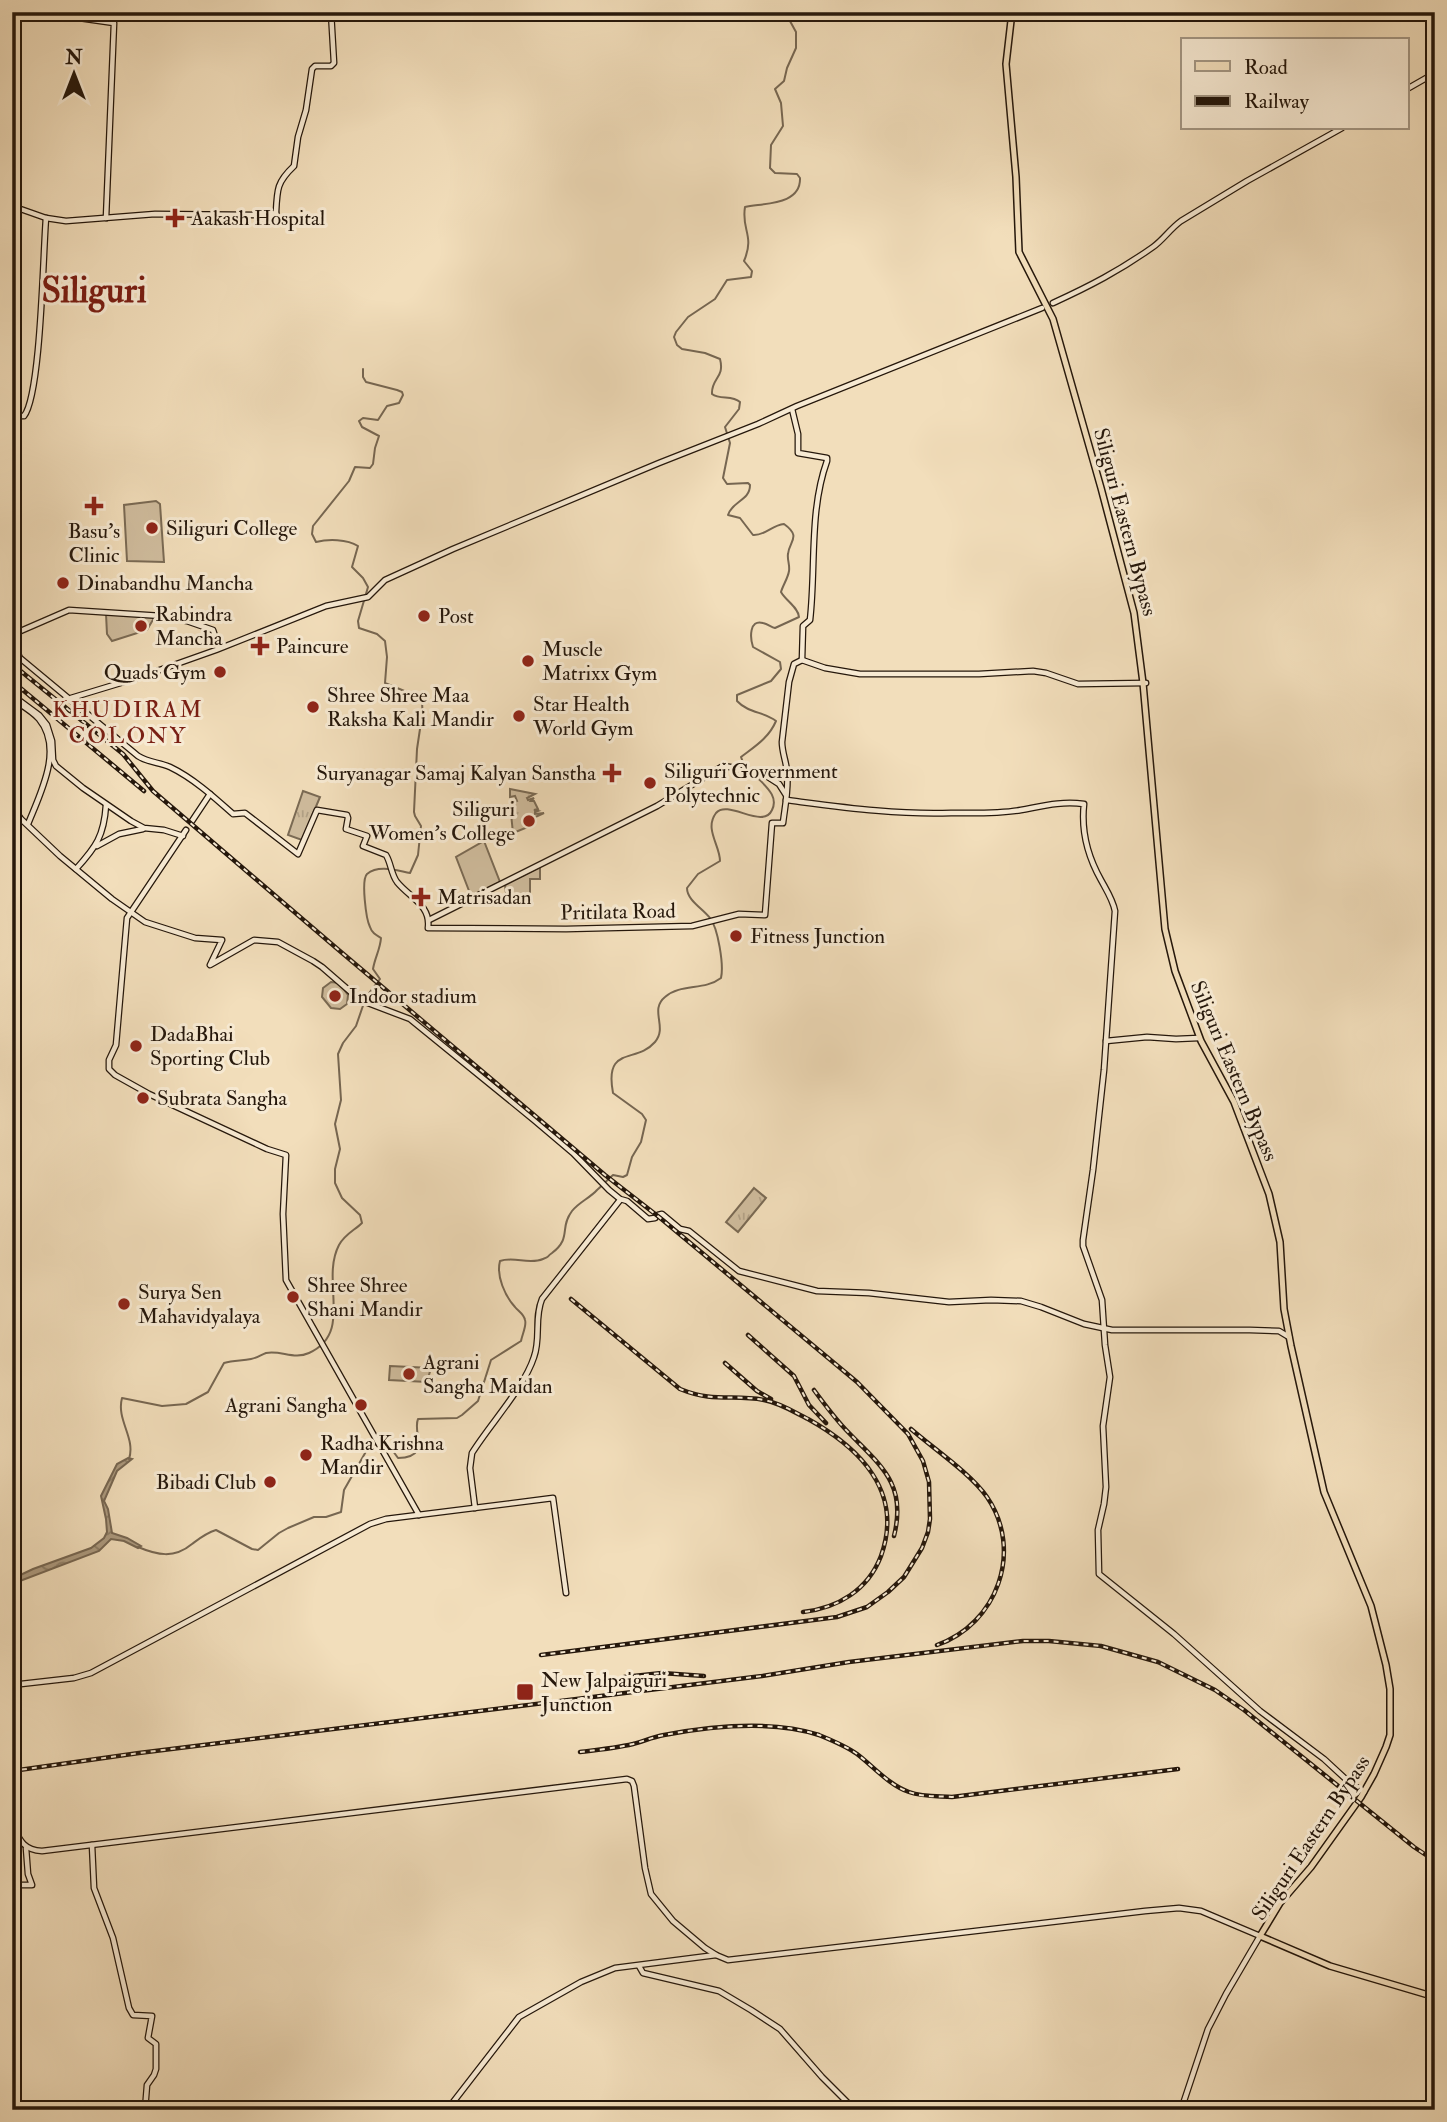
<svg xmlns="http://www.w3.org/2000/svg" width="1447" height="2122" viewBox="0 0 1447 2122" font-family="'IM FELL Double Pica',serif">
<defs>
<pattern id="grass-tufts" width="24" height="20" patternUnits="userSpaceOnUse" patternTransform="scale(1.75)"><rect width="24" height="20" fill="#cfbc9d"/><path d="M3 7l-1-3M5 7V3M7 7l1-3M15 17l-1-3M17 17v-4M19 17l1-3" fill="none" stroke="#b2a186"/></pattern>
<pattern id="water-waves" width="16" height="10" patternUnits="userSpaceOnUse" patternTransform="scale(1.75)"><rect width="16" height="10" fill="#ac9a7f"/><path d="M0 5q4-4 8 0t8 0" fill="none" stroke="#8c7d66"/></pattern>
</defs>
<rect width="100%" height="100%" fill="#f2debb"/>
<filter id="stains"><feTurbulence type="fractalNoise" baseFrequency=".00286" numOctaves="4"/><feColorMatrix values="0 0 0 0 .2 0 0 0 0 .09 0 0 0 0 .02 0 0 0 .5 -.17"/></filter>
<radialGradient id="worn" r=".72"><stop offset=".6" stop-color="#630" stop-opacity="0"/><stop offset="1" stop-color="#630" stop-opacity=".3"/></radialGradient>
<g fill="url(#grass-tufts)" stroke="#7a6a54" stroke-width="2">
<polygon points="510,789 535,794 527,798 528,800 534,798 531,801 534,801 538,809 534,810 538,811 535,812 535,814 544,813 531,819 533,825 513,833 510,804 517,801 515,796 510,797"/>
<polygon points="303,791 320,797 302,840 288,835"/>
<polygon points="754,1188 766,1198 738,1232 726,1222"/>
</g>
<g fill="#cfbc9d" stroke="#7a6a54" stroke-width="2">
<polygon points="156,501 160,504 164,562 127,561 124,505"/>
<polygon points="106,614 152,617 154,618 147,630 112,641 107,634"/>
<polygon points="484,841 500,882 471,896 456,857"/>
<polygon points="540,867 540,879 530,879 530,901 507,902 505,885"/>
<polygon points="331,982 339,983 348,995 347,1004 340,1009 331,1008 322,997 323,988"/>
<polygon points="390,1366 431,1368 427,1382 389,1380"/>
</g>
<polygon fill="url(#water-waves)" stroke="#766651" stroke-width="2" points="128,1458 132,1459 117,1471 104,1501 108,1509 112,1533 127,1538 141,1546 138,1548 124,1541 111,1539 99,1551 12,1584 12,1579 33,1569 91,1548 104,1538 107,1532 106,1519 101,1496 117,1464"/>
<g fill="none" stroke-linecap="round" stroke-linejoin="round">
<g stroke="#766651" stroke-width="2">
<path d="M753,773L744,765L741,757C754,747 769,738 776,721C765,712 748,713 737,701V695L771,681L781,669L780,662L753,647C750,638 749,619 763,623C768,624 771,627 775,628L799,617C798,607 786,601 781,592C783,585 788,578 789,571C790,565 787,559 788,554C789,541 802,537 784,524C772,525 765,536 753,535L740,518L728,515C732,501 750,501 750,485L748,483L727,484L723,478L730,443L725,427L739,409L740,402C732,395 720,400 712,394C711,378 725,378 720,359L705,353L682,349L677,345L674,337L676,332L688,317L715,299L727,280L751,277L752,271L744,261C755,235 741,230 745,207C765,203 801,205 800,178L797,174L775,173L770,168L771,145L783,126L781,103L775,89L784,81L787,68L796,48V32L785,12"/>
<path d="M129,1459C136,1438 116,1420 122,1398L162,1406L186,1404L208,1392L224,1363C234,1360 242,1361 251,1359C257,1358 261,1355 266,1353C281,1350 294,1360 309,1353C354,1333 320,1281 339,1245C345,1234 355,1230 362,1223L360,1215L342,1198L335,1183V1169L340,1149L335,1124L341,1100L338,1054L343,1043L356,1026L366,997L380,979L373,969C375,957 380,950 381,938C376,935 372,933 370,927C366,919 361,880 367,874C379,864 398,871 410,873L418,855L421,826L415,816L414,812L417,749L420,729L423,725L422,701L419,697L385,683L387,657L385,641L377,634L359,628L358,621L368,587L363,578L352,567L358,546C347,539 328,539 316,542L312,534L313,526L349,481L355,467L370,468L373,464L375,448L379,436L362,427L359,421L363,418L378,420L387,406L399,403L403,395L402,392L397,390L366,382L363,377V369"/>
<path d="M138,1547C157,1555 174,1559 192,1544C200,1538 206,1533 216,1530L252,1549L258,1550L279,1533L288,1528L314,1517H326L341,1512L344,1490L368,1448L385,1440L398,1458C432,1457 412,1433 418,1419L457,1418L462,1415L478,1401L491,1360L521,1341C522,1335 527,1325 525,1320C524,1314 518,1311 515,1307C505,1296 496,1276 500,1261C514,1256 529,1265 543,1259C551,1256 545,1258 552,1253C572,1238 559,1228 572,1211C579,1202 590,1198 597,1190C603,1185 607,1180 613,1175L623,1177L627,1175L632,1157L641,1142L646,1120L642,1114L613,1093C604,1045 636,1064 655,1042C668,1027 649,1010 665,997C681,983 704,991 721,978C724,965 718,928 710,918C702,908 687,900 687,888L698,874L720,861C720,845 704,829 716,813C728,799 763,830 772,810C779,796 765,786 757,777"/>
</g>
<defs>
<g id="secondary">
<polyline points="37,12 114,23 106,218"/>
<polyline points="1407,89 1435,73"/>
<polyline points="12,206 46,218 66,221 155,214 266,215 276,213 276,218 266,215"/>
<path d="M276,213C277,189 277,182 294,166L298,137L306,110L312,69L315,66H331L334,63L331,12"/>
<path d="M1053,303C1090,286 1119,271 1153,247C1163,240 1170,229 1181,221L1247,181L1342,128"/>
<path d="M792,409L798,434V453L827,458V461C809,511 816,568 810,620L803,626L802,660"/>
<path d="M12,416H24C41,395 43,253 46,218"/>
<path d="M12,626C19,638 15,650 20,658L138,756C149,763 159,762 170,767C193,778 214,797 233,814L245,813L298,854L317,810L347,815L348,818L346,829L367,836L363,846L386,855C391,863 391,874 397,882C410,898 431,905 428,928L566,929L692,926L739,914L765,915L772,823H783C785,806 789,788 787,771C786,761 782,752 782,742L789,682L794,664L802,660"/>
<polyline points="16,633 69,610 162,616 187,621 213,630 218,645"/>
<polyline points="802,660 825,668 860,674 979,674 1033,671 1046,673 1078,684 1146,683"/>
<polyline points="12,695 39,715 47,725 52,741 53,760 56,766 83,788 131,821 144,828 164,830 183,836"/>
<polyline points="71,698 137,678 216,650 326,606 368,597 385,580 453,549 659,463 758,424 797,406 1042,308"/>
<path d="M12,699C21,705 32,711 39,719C64,749 40,794 28,824"/>
<path d="M786,800C841,807 896,815 951,813C974,813 999,814 1021,810C1043,806 1061,801 1084,804C1081,831 1088,857 1101,880C1107,891 1113,900 1115,911L1104,1070L1093,1170L1083,1240V1246L1102,1300L1105,1345L1110,1377L1103,1426L1106,1487L1104,1504L1098,1530L1099,1574L1174,1634L1260,1711L1324,1759L1350,1783L1364,1792"/>
<polyline points="12,806 21,819 60,856 112,899 145,922 195,938 222,940 210,965 254,940 278,942 313,961 322,967 360,1000 410,1019 534,1120 573,1153 609,1190 620,1199 627,1201 648,1219 655,1218"/>
<polyline points="192,821 210,794"/>
<polyline points="186,830 127,918 116,1045 109,1060 109,1069 115,1075 149,1094 267,1149 286,1155 283,1214 286,1280 419,1515"/>
<polyline points="97,846 119,834 143,829"/>
<path d="M76,869C96,847 104,836 106,805"/>
<polyline points="429,920 657,806 723,766 737,768 748,775 765,775 779,784 786,795"/>
<polyline points="1106,1041 1147,1037 1176,1039 1199,1038"/>
<polyline points="658,1215 662,1214 680,1229 689,1231 739,1271 817,1291 869,1293 949,1302 991,1300 1021,1301 1041,1307 1084,1324 1112,1330 1250,1330 1279,1331 1289,1337"/>
<path d="M475,1508L470,1468L472,1453C490,1424 524,1388 534,1357C541,1338 534,1318 542,1299L620,1200"/>
<polyline points="12,1685 74,1678 91,1673 370,1524 386,1519 553,1498 566,1593"/>
<path d="M12,1825C20,1841 24,1850 42,1851L627,1779L632,1781L634,1786L645,1868L651,1894L673,1921L705,1948L716,1955L728,1960L1145,1911L1179,1908L1201,1911L1260,1936L1226,1994L1208,2029L1181,2110"/>
<polyline points="92,1845 94,1888 113,1938 129,2008 133,2015 152,2016 148,2038 156,2044 156,2069 154,2075 147,2085 145,2110"/>
<polyline points="12,1885 32,1885 28,1874 26,1848"/>
<polyline points="639,1966 643,1973 719,1991 751,2010 780,2029 822,2077 855,2110"/>
<polyline points="447,2110 519,2017 581,1982 615,1968 716,1955"/>
</g>
<polyline id="primary" points="1012,12 1006,64 1016,177 1019,252 1053,319 1101,488 1134,613 1143,683 1165,929 1175,971 1201,1041 1234,1102 1269,1194 1280,1242 1284,1309 1291,1346 1324,1492 1371,1606 1386,1665 1390,1689 1390,1735 1386,1747 1374,1774 1361,1797 1311,1867 1280,1903 1260,1936 1330,1966 1435,1997"/>
</defs>
<use href="#secondary" stroke="#25170b" stroke-width="7"/>
<use href="#primary" stroke="#25170b" stroke-width="8"/>
<use href="#secondary" stroke="#f7ead3" stroke-width="4.5"/>
<use href="#primary" stroke="#f2debb" stroke-width="5"/>
<defs>
<g id="rail">
<polyline points="12,664 123,754 153,791 341,952 605,1175 659,1217 857,1382 908,1434 923,1461 929,1482 930,1519 928,1532 922,1548 904,1577 888,1592 867,1607 837,1617 541,1655"/>
<polyline points="12,681 144,791"/>
<path d="M571,1299L680,1389C714,1403 733,1394 764,1400C780,1403 794,1412 808,1419C860,1448 904,1492 881,1556C868,1590 838,1608 803,1612"/>
<polyline points="748,1335 794,1376 809,1405 826,1423"/>
<polyline points="725,1363 757,1391 771,1399"/>
<path d="M814,1390C825,1405 836,1420 849,1433C881,1466 907,1484 894,1536"/>
<path d="M911,1429C934,1449 970,1473 987,1497C1024,1551 997,1624 937,1645"/>
<polyline points="624,1677 662,1673 704,1676"/>
<path d="M580,1752C597,1750 616,1748 633,1744C644,1741 653,1737 664,1735C712,1726 772,1720 819,1735C831,1740 846,1746 857,1754C874,1767 889,1785 909,1792C923,1797 937,1796 952,1797L1178,1769"/>
<polyline points="12,1771 139,1753 762,1676 849,1662 1023,1641 1049,1641 1101,1646 1158,1662 1215,1690 1244,1710 1414,1847 1435,1861"/>
</g>
</defs>
<use href="#rail" stroke="#25170b" stroke-width="4.5"/>
<use href="#rail" stroke="#f7ead3" stroke-width="2" stroke-dasharray="5" stroke-linecap="butt"/>
</g>
<g fill="#8f2418" stroke="#f7ead3" stroke-width="2.5">
<path d="M171.5 207.5h7v7h7v7h-7v7h-7v-7h-7v-7h7z"/>
<path d="M90.5 495.5h7v7h7v7h-7v7h-7v-7h-7v-7h7z"/>
<circle cx="152" cy="528" r="7"/>
<circle cx="63" cy="583" r="7"/>
<circle cx="424" cy="616" r="7"/>
<circle cx="141" cy="626" r="7"/>
<path d="M256.5 635.5h7v7h7v7h-7v7h-7v-7h-7v-7h7z"/>
<circle cx="528" cy="661" r="7"/>
<circle cx="220" cy="672" r="7"/>
<circle cx="313" cy="707" r="7"/>
<circle cx="519" cy="716" r="7"/>
<path d="M608.5 762.5h7v7h7v7h-7v7h-7v-7h-7v-7h7z"/>
<circle cx="650" cy="783" r="7"/>
<circle cx="529" cy="821" r="7"/>
<path d="M417.5 886.5h7v7h7v7h-7v7h-7v-7h-7v-7h7z"/>
<circle cx="736" cy="936" r="7"/>
<circle cx="335" cy="996" r="7"/>
<circle cx="136" cy="1046" r="7"/>
<circle cx="143" cy="1098" r="7"/>
<circle cx="293" cy="1297" r="7"/>
<circle cx="124" cy="1304" r="7"/>
<circle cx="409" cy="1374" r="7"/>
<circle cx="361" cy="1405" r="7"/>
<circle cx="306" cy="1455" r="7"/>
<circle cx="270" cy="1482" r="7"/>
<rect x="516" y="1683" width="18" height="18" rx="3.5"/>
</g>
<g text-anchor="middle" dominant-baseline="central" stroke-width="6" stroke-linejoin="round" paint-order="stroke">
<g font-size="21" fill="#25170b" stroke="#f7ead3" text-anchor="start">
<text x="191" y="218">Aakash Hospital</text>
<text x="166" y="528">Siliguri College</text>
<text x="94" y="531" text-anchor="middle">Basu's<tspan x="94" dy="24">Clinic</tspan></text>
<text x="77" y="583">Dinabandhu Mancha</text>
<text x="155" y="614">Rabindra<tspan x="155" dy="24">Mancha</tspan></text>
<text x="438" y="616">Post</text>
<text x="276" y="646">Paincure</text>
<text x="542" y="649">Muscle<tspan x="542" dy="24">Matrixx Gym</tspan></text>
<text x="206" y="672" text-anchor="end">Quads Gym</text>
<text x="327" y="695">Shree Shree Maa<tspan x="327" dy="24">Raksha Kali Mandir</tspan></text>
<text x="533" y="704">Star Health<tspan x="533" dy="24">World Gym</tspan></text>
<text x="664" y="771">Siliguri Government<tspan x="664" dy="24">Polytechnic</tspan></text>
<text x="596" y="773" text-anchor="end">Suryanagar Samaj Kalyan Sanstha</text>
<text x="515" y="809" text-anchor="end">Siliguri<tspan x="515" dy="24">Women's College</tspan></text>
<text x="437" y="897">Matrisadan</text>
<text x="750" y="936">Fitness Junction</text>
<text x="349" y="996">Indoor stadium</text>
<text x="150" y="1034">DadaBhai<tspan x="150" dy="24">Sporting Club</tspan></text>
<text x="157" y="1098">Subrata Sangha</text>
<text x="307" y="1285">Shree Shree<tspan x="307" dy="24">Shani Mandir</tspan></text>
<text x="138" y="1292">Surya Sen<tspan x="138" dy="24">Mahavidyalaya</tspan></text>
<text x="423" y="1362">Agrani<tspan x="423" dy="24">Sangha Maidan</tspan></text>
<text x="347" y="1405" text-anchor="end">Agrani Sangha</text>
<text x="320" y="1443">Radha Krishna<tspan x="320" dy="24">Mandir</tspan></text>
<text x="256" y="1482" text-anchor="end">Bibadi Club</text>
<text x="541" y="1680">New Jalpaiguri<tspan x="541" dy="24">Junction</tspan></text>
</g>
<g font-size="21" fill="#25170b" stroke="#f7ead3">
<text transform="translate(1125 522) rotate(75)">Siliguri Eastern Bypass</text>
<text transform="translate(618 912) rotate(-1)">Pritilata Road</text>
<text transform="translate(1234 1071) rotate(67)">Siliguri Eastern Bypass</text>
<text transform="translate(1311 1838) rotate(-56)">Siliguri Eastern Bypass</text>
</g>
<g font-size="23" letter-spacing="2" fill="#7a1f14" stroke="#f7ead3">
<text x="128" y="709">KHUDIRAM<tspan x="128" dy="26">COLONY</tspan></text>
</g>
<g font-size="35" font-weight="bold" fill="#7a1f14" stroke="#f7ead3">
<text x="94" y="291">Siliguri</text>
</g>
</g>
<rect width="1447" height="2122" fill="none" stroke="#f2debb" stroke-width="42"/>
<rect x="14" y="14" width="1419" height="2094" fill="none" stroke="#25170b" stroke-width="3.5"/>
<rect x="21" y="21" width="1405" height="2080" fill="none" stroke="#25170b" stroke-width="2"/>
<rect x="1181" y="38" width="228" height="91" fill="#f7ead3" stroke="#a39683" stroke-width="2"/>
<rect x="1195" y="61" width="35" height="10" fill="#f2debb" stroke="#a39683" stroke-width="2"/>
<text x="1244" y="74" font-size="21" fill="#25170b">Road</text>
<rect x="1195" y="96" width="35" height="10" fill="#25170b" stroke="#a39683" stroke-width="2"/>
<text x="1244" y="108" font-size="21" fill="#25170b">Railway</text>
<g transform="translate(74 74)" stroke="#f7ead3" stroke-width="5" paint-order="stroke">
<path d="M0-5L12 26L0 18L-12 26Z" fill="#25170b"/>
<text y="-10" font-size="19" font-weight="bold" text-anchor="middle" fill="#25170b">N</text>
</g>
<rect width="100%" height="100%" filter="url(#stains)"/>
<rect width="100%" height="100%" fill="url(#worn)"/>
</svg>
